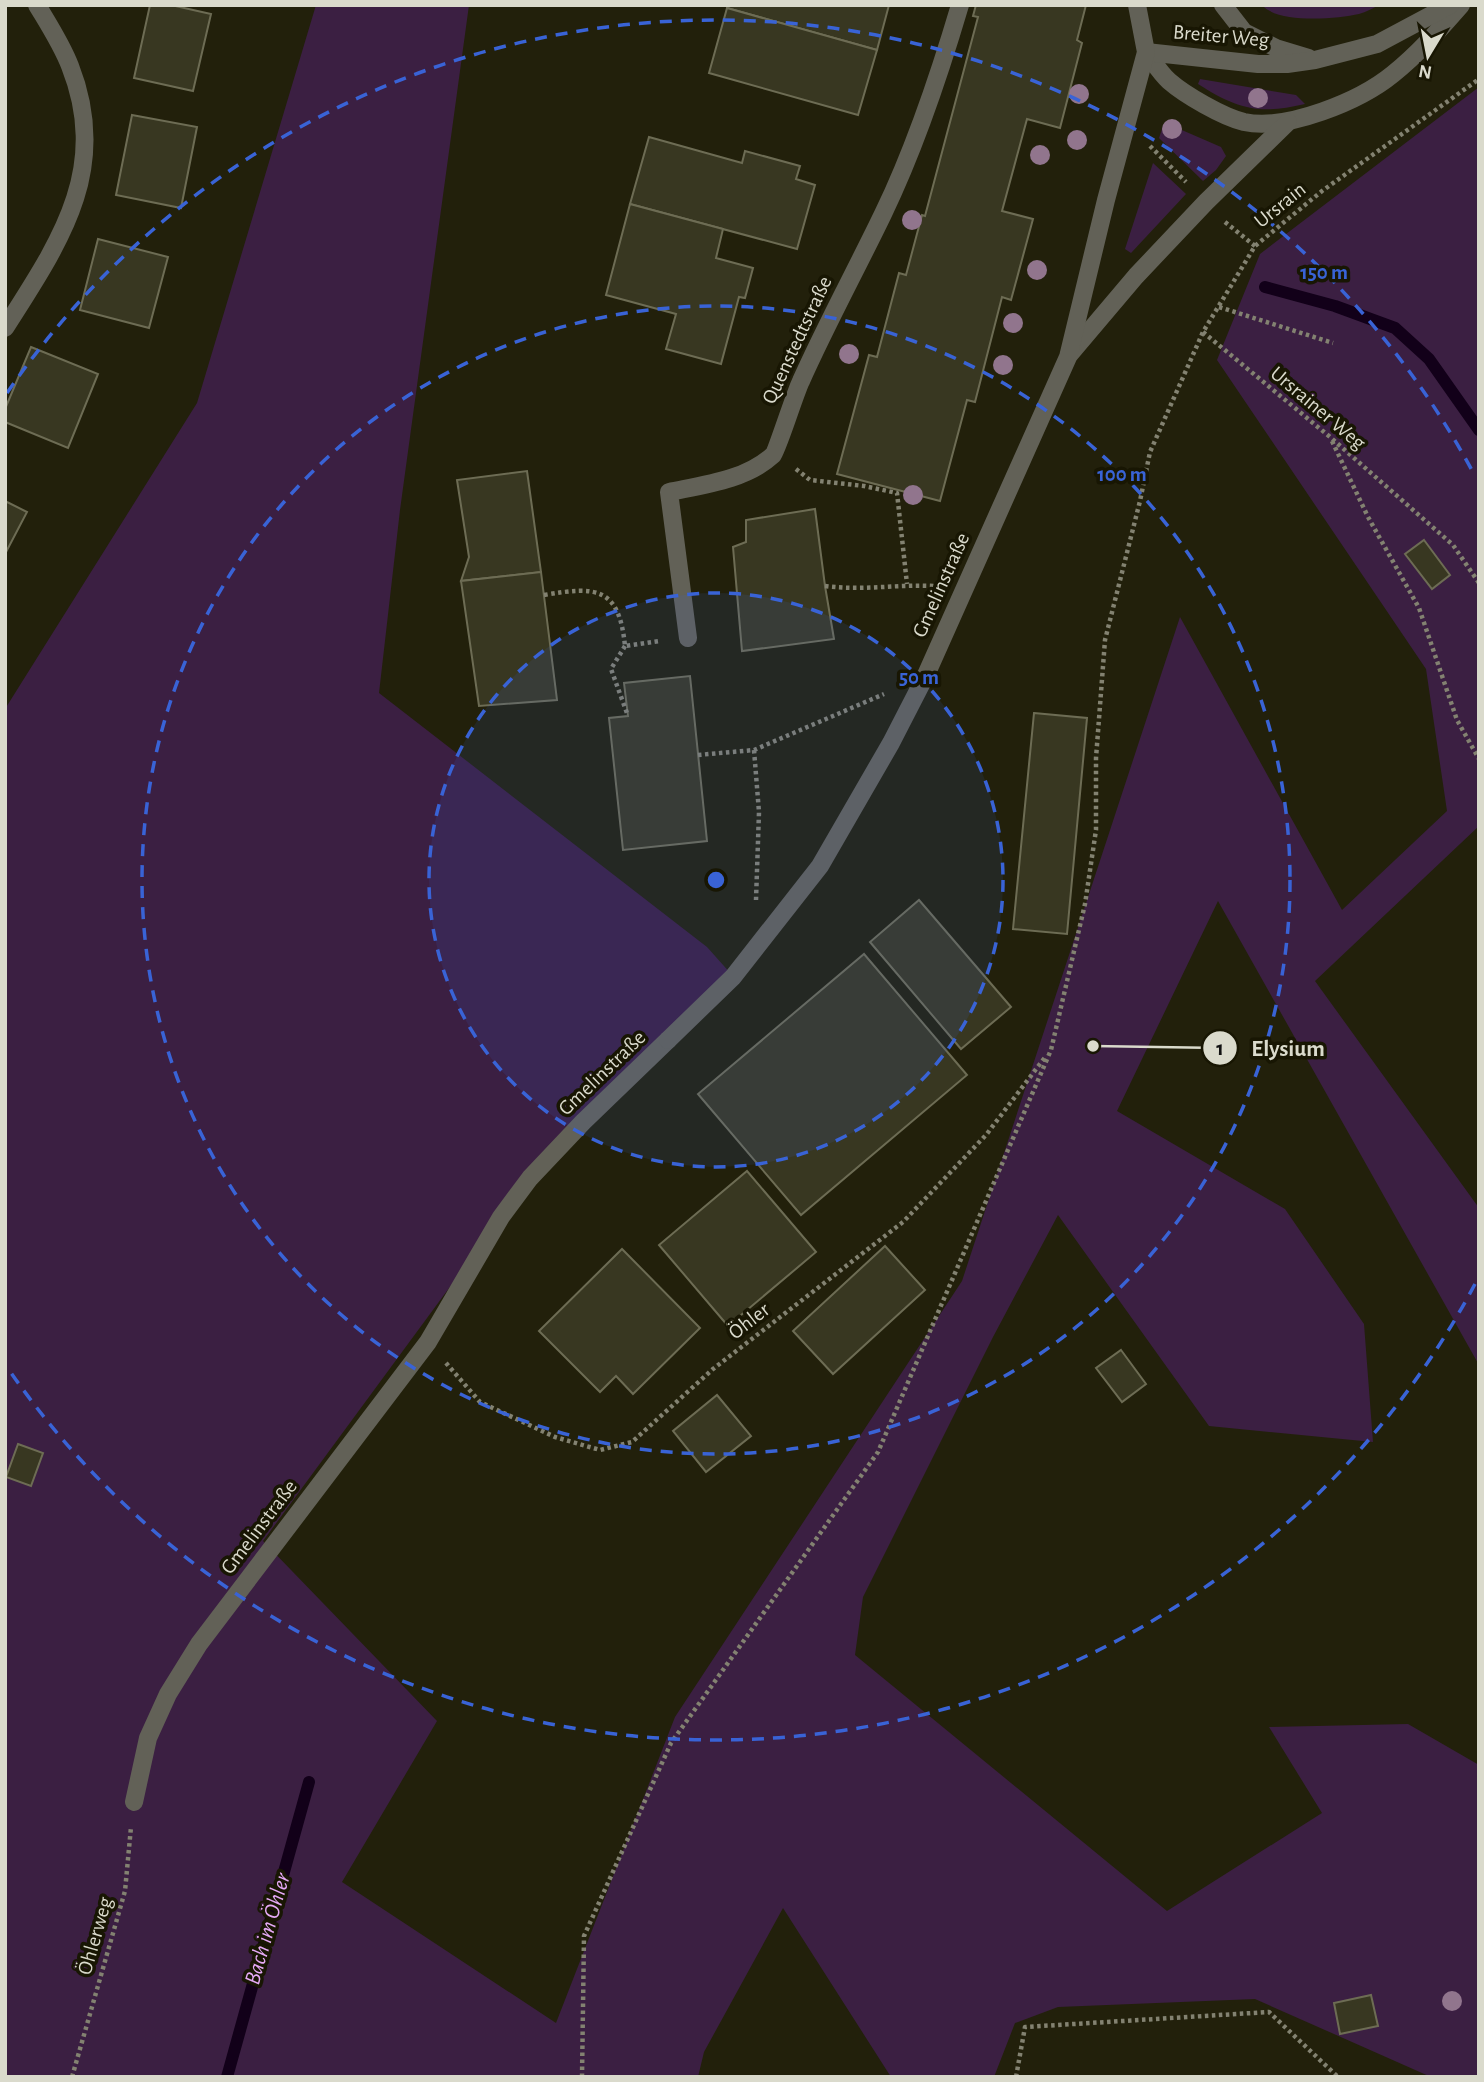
<svg xmlns="http://www.w3.org/2000/svg" width="1484" height="2082" viewBox="0 0 1484 2082" font-family="'Alegreya Sans',sans-serif">
<rect width="100%" height="100%" fill="#22200b"/>
<g fill="#3b1f42">
<polygon points="316,5 469,5 400,510 379,693 707,947 732,975 530,1178 263,1541 437,1721 342,1882 556,2023 675,1717 962,1281 1180,617 1342,910 1447,811 1426,669 1217,360 1260,254 1479,87 1479,826 1315,981 1479,1208 1479,1365 1218,901 1117,1111 1285,1209 1364,1324 1373,1442 1209,1426 1058,1215 993,1337 863,1597 855,1655 1167,1911 1322,1813 1269,1727 1408,1724 1479,1765 1479,2077 1431,2077 1255,1999 1058,2007 1015,2023 994,2077 891,2077 783,1908 704,2052 698,2077 5,2077 5,709 197,403"/>
<path d="M1262,5H1379C1373,8 1366,12 1359,14C1336,19 1278,24 1262,5Z"/>
<path d="M1200,79L1296,95L1305,104C1259,115 1237,109 1198,84Z"/>
<polygon points="1168,124 1221,147 1226,156 1216,170 1203,181 1159,138 1163,126"/>
<polygon points="1153,163 1186,194 1131,253 1125,249"/>
</g>
<g fill="none" stroke-linecap="round" stroke-linejoin="round">
<g stroke="#120019" stroke-width="12">
<polyline points="1265,287 1335,306 1395,328 1429,359 1479,430"/>
<polyline points="227,2077 309,1782"/>
</g>
</g>
<g fill="#383721" stroke="#6d6c54" stroke-width="2">
<polygon points="150,5 171,5 211,14 193,91 134,78"/>
<polygon points="727,5 889,5 877,50 727,8"/>
<polygon points="976,5 1086,5 1077,40 1082,43 1060,128 1027,119 1002,211 1033,219 1011,300 1002,297 975,402 967,400 940,501 837,474 869,355 877,357 899,273 906,275 922,215 925,216 978,17 973,16"/>
<polygon points="727,8 877,50 858,115 709,73"/>
<polygon points="132,115 197,127 181,208 116,195"/>
<polygon points="649,137 742,163 745,151 800,166 796,179 815,185 797,249 630,204"/>
<polygon points="630,204 723,229 716,258 753,268 745,298 739,297 721,364 666,349 676,314 606,295"/>
<polygon points="98,239 168,257 149,328 80,310"/>
<polygon points="31,347 98,374 68,448 5,422 5,409"/>
<polygon points="527,471 541,572 461,581 469,557 457,480"/>
<polygon points="5,501 27,512 5,554"/>
<polygon points="815,509 825,586 834,639 742,651 733,547 746,542 746,520"/>
<polygon points="1424,540 1450,575 1432,589 1405,554"/>
<polygon points="541,572 557,700 479,706 461,581"/>
<polygon points="690,676 707,841 623,850 609,718 628,716 624,683"/>
<polygon points="1034,713 1087,718 1067,934 1013,929"/>
<polygon points="919,900 1011,1007 961,1049 870,942"/>
<polygon points="864,954 967,1075 801,1215 698,1094"/>
<polygon points="747,1171 816,1252 728,1326 659,1245"/>
<polygon points="885,1246 925,1290 833,1374 793,1331"/>
<polygon points="622,1249 700,1328 633,1394 616,1376 600,1392 539,1331"/>
<polygon points="1121,1350 1146,1384 1122,1402 1096,1368"/>
<polygon points="717,1395 751,1436 706,1472 673,1431"/>
<polygon points="18,1444 43,1453 31,1486 6,1477"/>
<polygon points="1371,1995 1378,2026 1340,2034 1334,2003"/>
</g>
<g fill="none" stroke-linecap="round" stroke-linejoin="round">
<g stroke="#838271" stroke-width="4.5" stroke-dasharray="3.5 3.5" stroke-linecap="butt">
<polyline points="1150,146 1186,182"/>
<polyline points="1225,222 1255,246"/>
<polyline points="1219,307 1333,343"/>
<polyline points="1203,332 1330,437 1453,545 1479,583"/>
<polyline points="1332,441 1368,517 1419,608 1457,720 1479,759"/>
<polyline points="796,469 810,480 864,486 897,493 907,584"/>
<path d="M825,586C863,591 897,584 935,586"/>
<path d="M544,595C597,586 619,587 625,646L659,641"/>
<polyline points="625,646 611,669 628,716"/>
<polyline points="754,750 759,812 756,900"/>
<polyline points="698,755 754,750 884,694"/>
<polyline points="446,1363 480,1402 555,1437 600,1450 632,1442 713,1369 903,1222 986,1135 1046,1056"/>
<polyline points="72,2077 125,1891 131,1827"/>
<polyline points="582,2077 584,1936 671,1743 878,1452 1051,1050 1085,904 1096,830 1096,758 1105,640 1140,501 1150,452 1203,332 1255,246 1322,191 1479,79"/>
<polyline points="1016,2077 1025,2027 1269,2012 1338,2077"/>
</g>
<polyline stroke="#626157" stroke-width="18" points="134,1802 148,1738 168,1694 199,1644 428,1342 501,1217 530,1178 583,1122 668,1040"/>
<g stroke="#626157" stroke-width="18">
<polyline points="1223,5 1244,32 1276,48 1309,58"/>
<path d="M1146,52C1153,61 1160,73 1169,81C1185,95 1223,117 1244,122C1287,131 1360,101 1393,74C1418,54 1440,29 1461,5"/>
<polyline points="1146,52 1258,64 1287,64 1315,60 1377,44 1450,5"/>
<path d="M5,328C59,243 111,170 70,66C62,45 49,25 37,5"/>
<polyline points="1070,354 1136,276 1206,202 1288,122"/>
<path d="M688,638L669,492C703,485 746,480 773,455C777,451 795,393 801,381C826,325 856,270 883,214C915,148 939,76 960,5"/>
<polyline points="668,1040 733,977 820,866 891,743 926,675 1068,357 1106,200 1146,52 1137,5"/>
</g>
</g>
<g fill="#91758d">
<circle cx="1079" cy="94" r="10"/>
<circle cx="1258" cy="98" r="10"/>
<circle cx="1172" cy="129" r="10"/>
<circle cx="1077" cy="140" r="10"/>
<circle cx="1040" cy="155" r="10"/>
<circle cx="912" cy="220" r="10"/>
<circle cx="1037" cy="270" r="10"/>
<circle cx="1013" cy="323" r="10"/>
<circle cx="849" cy="354" r="10"/>
<circle cx="1003" cy="365" r="10"/>
<circle cx="913" cy="495" r="10"/>
<circle cx="1452" cy="2001" r="10"/>
</g>
<circle cx="716" cy="880" r="287" fill="#3963d6" fill-opacity=".12"/>
<g fill="none" stroke="#3963d6" stroke-width="3.5" stroke-dasharray="12 9">
<circle cx="716" cy="880" r="287"/>
<circle cx="716" cy="880" r="574"/>
<path d="M1475 1284A860 860 0 0 1 7 1367M7 393A860 860 0 0 1 1475 476"/>
</g>
<g text-anchor="middle" dominant-baseline="central" stroke-width="7" stroke-linejoin="round" paint-order="stroke">
<g font-size="21" fill="#dadacc" stroke="#181603">
<text transform="translate(1221 36) rotate(5)">Breiter Weg</text>
<text transform="translate(1280 205) rotate(-39)">Ursrain</text>
<text transform="translate(797 340) rotate(-65)">Quenstedtstraße</text>
<text transform="translate(1318 408) rotate(40)">Ursrainer Weg</text>
<text transform="translate(941 585) rotate(-66)">Gmelinstraße</text>
<text transform="translate(602 1073) rotate(-44)">Gmelinstraße</text>
<text transform="translate(749 1321) rotate(-38)">Öhler</text>
<text transform="translate(259 1527) rotate(-53)">Gmelinstraße</text>
<text transform="translate(95 1936) rotate(-74)">Öhlerweg</text>
</g>
<g font-size="23" font-style="italic" fill="#e5a9f5" stroke="#181603">
<text transform="translate(268 1929) rotate(-74)">Bach im Öhler</text>
</g>
</g>
<circle cx="716" cy="880" r="10" fill="#3963d6" stroke="#181603" stroke-width="3.5"/>
<g font-size="21" text-anchor="middle" font-weight="bold" fill="#3963d6" stroke="#181603" stroke-width="7" stroke-linejoin="round" paint-order="stroke">
<text x="1324" y="279">150 m</text>
<text x="1122" y="481">100 m</text>
<text x="919" y="684">50 m</text>
</g>
<path fill="none" stroke="#dadacc" stroke-width="2.5" d="M1093 1046L1220 1048"/>
<g fill="#dadacc" stroke="#181603" stroke-width="2.5">
<circle cx="1093" cy="1046" r="7"/>
<circle cx="1220" cy="1048" r="18"/>
</g>
<g font-size="21" text-anchor="middle" font-weight="bold" fill="#111">
<text x="1220" y="1055">1</text>
</g>
<g font-size="23" text-anchor="middle" font-weight="bold" fill="#dadacc" stroke="#181603" stroke-width="7" stroke-linejoin="round" paint-order="stroke">
<text x="1288" y="1056">Elysium</text>
</g>
<rect width="1484" height="2082" fill="none" stroke="#dadacc" stroke-width="14"/>
<g transform="translate(1428 56) rotate(190)" stroke="#181603" stroke-width="5" paint-order="stroke">
<path d="M0-5L12 26L0 18L-12 26Z" fill="#dadacc"/>
<text y="-10" font-size="19" font-weight="bold" text-anchor="middle" fill="#dadacc">N</text>
</g>
</svg>
